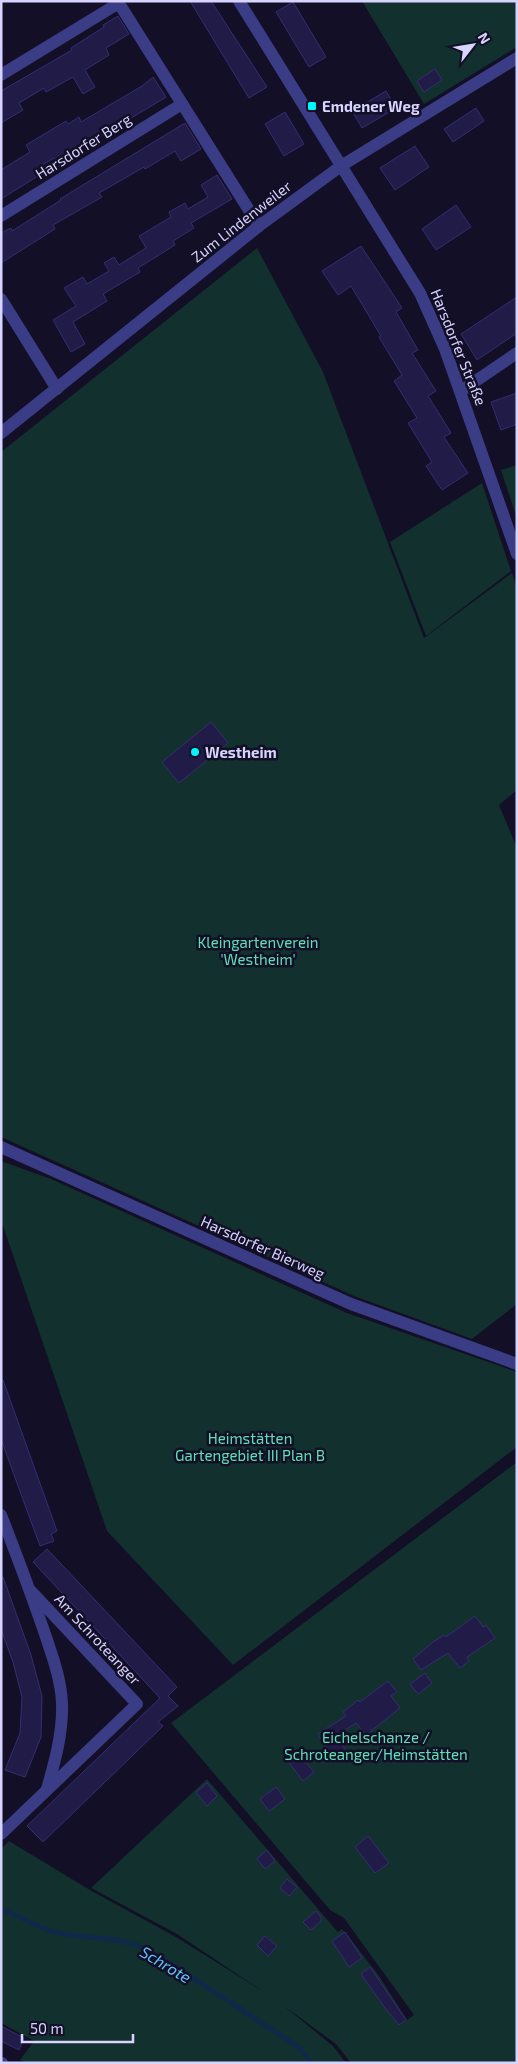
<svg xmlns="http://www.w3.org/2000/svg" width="518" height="2064" viewBox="0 0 518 2064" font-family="'Exo 2',sans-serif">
<rect width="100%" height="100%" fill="#120f26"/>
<g fill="#12302d">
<polygon points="362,1 517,1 517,47 424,104"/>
<polygon points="257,248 323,372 424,638 512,573 517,587 517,790 499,805 517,848 517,1304 472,1339 354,1296 1,1137 1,452"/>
<polygon points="517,465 517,519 501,470"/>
<polygon points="482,483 511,571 426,636 390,542"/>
<polygon points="1,1161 51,1179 347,1313 517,1372 517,1447 233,1665 107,1531 1,1220"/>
<polygon points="517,1462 517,2063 351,2063 336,2044 284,2006 333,2046 346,2063 28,2063 20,2060 34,2041 1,2023 1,1849 9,1841 90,1890 176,1937 264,1992 177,1934 91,1888 207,1779 336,1930 338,1932 342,1929 345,1932 379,1976 407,2020 414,2015 344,1918 330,1910 171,1723"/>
</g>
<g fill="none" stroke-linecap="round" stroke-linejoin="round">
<polyline stroke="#0e294b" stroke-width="4.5" points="1,1909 50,1931 69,1935 117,1940 137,1945 170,1963 300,2048 311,2063"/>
</g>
<g fill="#211b47" stroke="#362d73">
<polygon points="190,1 211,1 267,87 249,98"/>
<polygon points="293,2 326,57 309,67 276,12"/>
<polygon points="118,16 129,34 106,48 109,55 85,70 95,87 83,94 73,77 46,92 44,88 19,103 23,110 1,123 1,91 72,50 71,48 104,27 103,25"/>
<polygon points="435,69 442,80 424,92 417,81"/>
<polygon points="153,77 166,97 73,153 57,162 54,158 34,170 38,176 1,199 1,170 30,152 26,145 66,121 68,124 79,117 81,122 142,86"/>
<polygon points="386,91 396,108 362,128 352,111"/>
<polygon points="476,108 484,121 453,142 444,129"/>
<polygon points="285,112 304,144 284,156 265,124"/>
<polygon points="185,123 201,149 181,161 175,151 145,169 144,167 99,193 102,197 53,225 55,229 1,263 1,233 11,228 12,231 61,200 60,199"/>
<polygon points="415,146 429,167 395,190 380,168"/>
<polygon points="217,175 232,199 191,223 194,228 173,241 175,245 138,268 140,272 103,294 107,301 73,322 85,344 71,352 53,320 76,306 64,288 83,277 87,284 109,271 104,263 114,257 119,265 146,248 139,236 171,217 169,212 185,203 188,209 208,197 201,185"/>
<polygon points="456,205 471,227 436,250 422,229"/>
<polygon points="361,246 402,308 396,312 418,350 412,353 436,391 428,396 451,433 444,437 468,473 442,490 426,466 432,462 408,423 417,418 394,381 402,375 379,337 381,336 351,286 338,295 322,271"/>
<polygon points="517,297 517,333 477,360 461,334"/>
<polygon points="517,393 517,424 501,430 491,402"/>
<polygon points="211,722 228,743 179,783 162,762"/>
<polygon points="3,1380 57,1531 51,1534 54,1541 40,1546 1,1439 1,1381"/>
<polygon points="47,1549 177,1687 168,1696 178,1706 158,1722 163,1726 43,1842 27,1826 160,1698 33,1562"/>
<polygon points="3,1577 31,1655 42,1696 41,1737 25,1777 5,1770 20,1733 22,1697 13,1662 1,1629 1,1578"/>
<polygon points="475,1616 483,1627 486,1625 495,1638 467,1657 469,1661 460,1668 448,1653 421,1670 413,1659 433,1642 444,1635 446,1637"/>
<polygon points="425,1673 432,1683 418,1694 410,1684"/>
<polygon points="388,1681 397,1692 391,1696 400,1708 366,1735 356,1723 336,1736 346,1750 334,1758 318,1734 346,1716 343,1712 358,1700 360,1702"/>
<polygon points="298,1753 314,1772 303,1781 287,1760"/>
<polygon points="207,1783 217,1796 207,1806 196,1792"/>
<polygon points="276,1787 285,1799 269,1811 260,1799"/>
<polygon points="368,1836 389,1863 375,1873 355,1847"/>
<polygon points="267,1850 275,1861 265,1869 257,1859"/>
<polygon points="287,1879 297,1887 289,1896 280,1888"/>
<polygon points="316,1911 321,1917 321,1921 311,1930 303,1922"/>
<polygon points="345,1932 362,1958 349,1967 332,1941"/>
<polygon points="265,1936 277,1946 268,1956 257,1945"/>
<polygon points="370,1967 406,2020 399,2025 385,2008 361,1974"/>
<polygon points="1,2026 24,2038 19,2050 1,2041"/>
</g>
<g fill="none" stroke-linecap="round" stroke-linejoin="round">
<g stroke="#3a3c85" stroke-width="12">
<polyline points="239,1 420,293 445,349 517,554"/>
<polyline points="1,75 114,6 120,5 259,226"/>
<polyline points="1,216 182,104"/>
<polyline points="1,299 57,389"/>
<polyline points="461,391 517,353"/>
<polyline points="1,433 259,226 341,166 517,58"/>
<polyline points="1,1147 351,1304 517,1364"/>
<path d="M1,1515C17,1556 32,1596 46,1637C53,1658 61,1680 62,1703C63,1733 55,1761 47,1789"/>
<polyline points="1,1834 137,1704 31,1591"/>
<polyline points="1,2063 2,2063"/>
</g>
</g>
<g fill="#01f6ff" stroke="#120f26" stroke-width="2">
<rect x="307" y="101" width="10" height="10" rx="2.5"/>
<circle cx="195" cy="752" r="5"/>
</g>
<g text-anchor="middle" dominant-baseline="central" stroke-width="5" stroke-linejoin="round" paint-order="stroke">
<g font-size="15" font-weight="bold" fill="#d7d4ff" stroke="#120f26" text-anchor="start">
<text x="322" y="106">Emdener Weg</text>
<text x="205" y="752">Westheim</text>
</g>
<g font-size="15" fill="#d7d4ff" stroke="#120f26">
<text transform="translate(83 146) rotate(-32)">Harsdorfer Berg</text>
<text transform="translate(241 221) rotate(-38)">Zum Lindenweiler</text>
<text transform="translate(459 347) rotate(68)">Harsdorfer Straße</text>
<text transform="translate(263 1247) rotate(24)">Harsdorfer Bierweg</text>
<text transform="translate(98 1639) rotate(47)">Am Schroteanger</text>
</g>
<g font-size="15" fill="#5fe0b7" stroke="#120f26">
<text x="258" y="942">Kleingartenverein<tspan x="258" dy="17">'Westheim'</tspan></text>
<text x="250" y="1438">Heimstätten<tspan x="250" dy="17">Gartengebiet III Plan B</tspan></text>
<text x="376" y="1737">Eichelschanze /<tspan x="376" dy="17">Schroteanger/Heimstätten</tspan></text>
</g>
<g font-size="16" font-style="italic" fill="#63c1ff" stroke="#120f26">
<text transform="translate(166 1964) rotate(31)">Schrote</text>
</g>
</g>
<rect width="518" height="2064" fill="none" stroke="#d7d4ff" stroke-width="5"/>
<g transform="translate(473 45) rotate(59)" stroke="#120f26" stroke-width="4" paint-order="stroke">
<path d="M0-4L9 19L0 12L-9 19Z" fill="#d7d4ff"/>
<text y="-8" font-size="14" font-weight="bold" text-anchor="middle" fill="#d7d4ff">N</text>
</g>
<path d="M22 2034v8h111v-8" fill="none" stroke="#d7d4ff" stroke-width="2.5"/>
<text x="30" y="2034" font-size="15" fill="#d7d4ff" stroke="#120f26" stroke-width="4" paint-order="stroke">50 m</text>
</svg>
